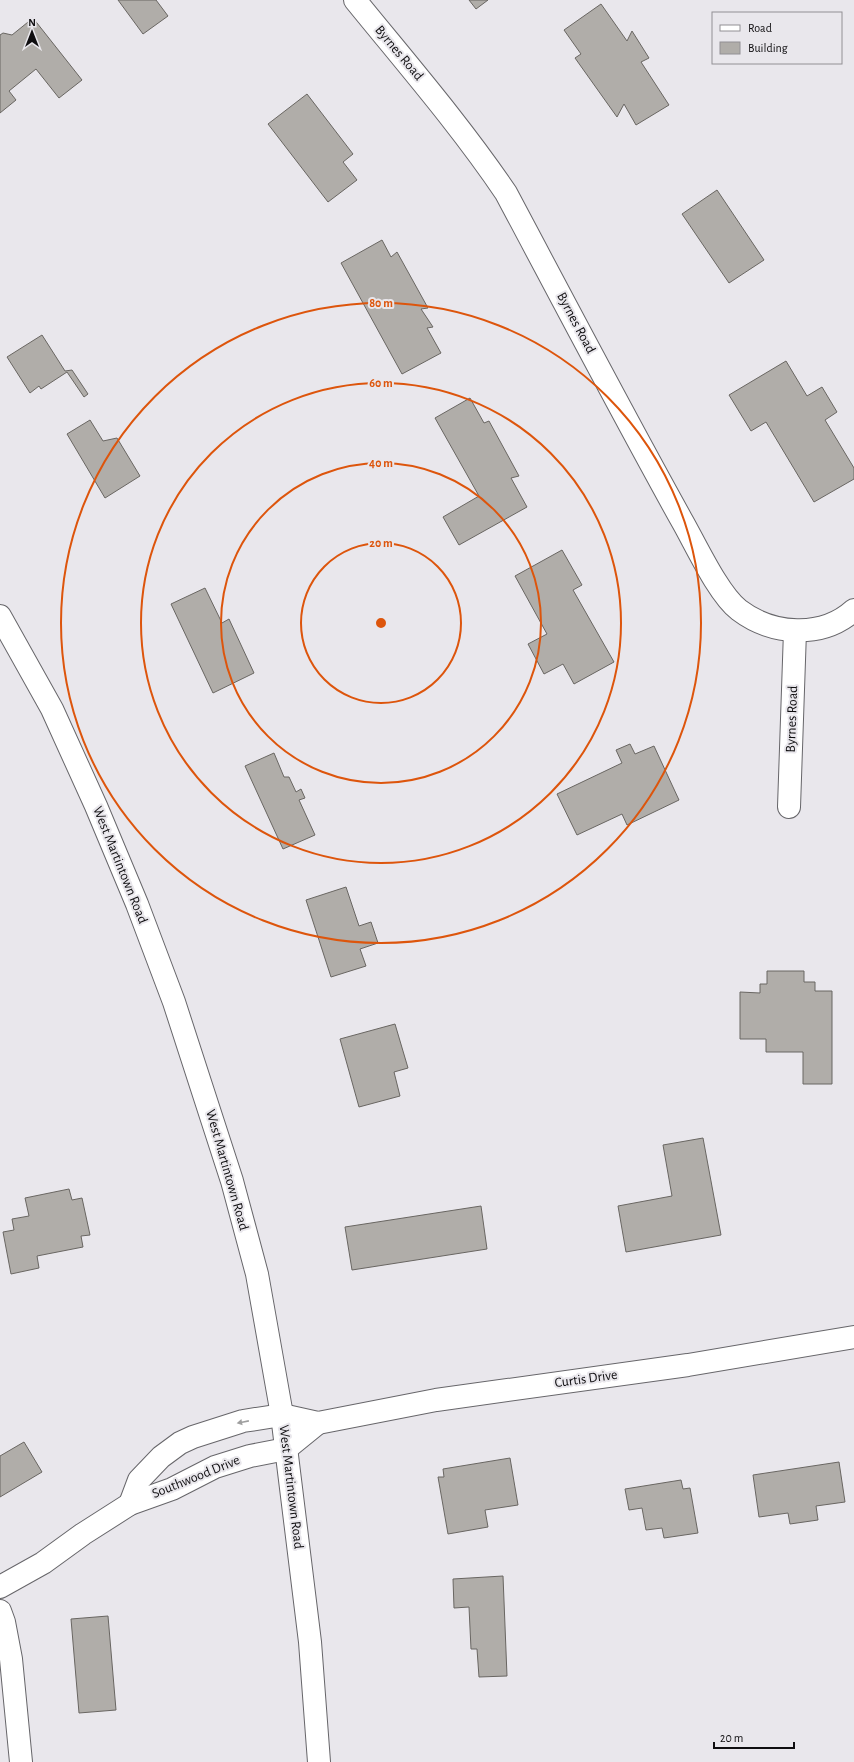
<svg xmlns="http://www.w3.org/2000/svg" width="854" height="1762" viewBox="0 0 854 1762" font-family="'Alegreya Sans',sans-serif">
<rect width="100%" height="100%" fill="#e9e7ec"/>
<g fill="#b0ada9" stroke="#696662">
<polygon points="118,0 156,0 168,16 143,34"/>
<polygon points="469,0 488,0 476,9"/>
<polygon points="601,4 627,41 632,31 649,58 641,62 669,105 636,125 624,104 617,117 575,58 581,54 564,30"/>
<polygon points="33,18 82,80 59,98 36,69 9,91 16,100 0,113 0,35 3,33 12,35"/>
<polygon points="307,94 353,154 343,162 357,180 328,202 268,124"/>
<polygon points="717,190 764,260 729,283 682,214"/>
<polygon points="382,240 391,257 397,252 428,308 421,309 433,327 427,328 441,353 402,374 341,263"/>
<polygon points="42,335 65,371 72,370 88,394 84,397 67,372 41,389 39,386 30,393 7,357"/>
<polygon points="786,361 807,396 822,387 837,412 825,420 854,468 854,479 814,502 766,422 751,431 729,395"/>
<polygon points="470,398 484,423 489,421 519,476 511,478 527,507 459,545 443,517 479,496 435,418"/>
<polygon points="90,420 103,441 117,438 140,476 105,498 67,434"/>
<polygon points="562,550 582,585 573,590 614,662 574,684 563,664 544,674 528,644 547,634 515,576"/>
<polygon points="205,588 222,623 229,619 254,673 213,693 171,604"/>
<polygon points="630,744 635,754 654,746 679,800 627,825 622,814 577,835 557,794 622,763 616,750"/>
<polygon points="274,753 284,777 289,777 296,792 301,789 305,798 299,800 315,835 283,849 245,766"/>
<polygon points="346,887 359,926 371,922 378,943 360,949 366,966 331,977 306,900"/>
<polygon points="767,971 804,971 804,982 815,982 815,991 832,991 832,1084 803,1084 803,1052 766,1052 766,1039 740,1039 740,992 760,993 760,984 767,984"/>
<polygon points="395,1024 408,1068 394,1072 400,1096 359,1107 340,1039"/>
<polygon points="703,1138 721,1235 626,1252 618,1206 672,1196 663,1145"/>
<polygon points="69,1189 72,1200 82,1198 90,1235 81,1236 83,1247 37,1256 39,1268 11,1274 3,1232 14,1230 12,1219 29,1216 25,1198"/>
<polygon points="481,1206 487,1249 352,1270 345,1227"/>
<polygon points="24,1442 42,1472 0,1497 0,1456"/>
<polygon points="510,1458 518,1505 485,1510 488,1527 448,1534 438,1477 444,1477 443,1469"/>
<polygon points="839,1462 845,1502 816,1506 818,1520 790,1524 788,1513 759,1517 753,1475"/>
<polygon points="681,1480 683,1489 690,1488 698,1533 664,1538 662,1528 646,1530 642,1508 629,1510 625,1489"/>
<polygon points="503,1576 507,1676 479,1677 477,1649 471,1649 469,1607 454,1608 453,1579"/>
<polygon points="108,1616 116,1710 79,1713 71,1619"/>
</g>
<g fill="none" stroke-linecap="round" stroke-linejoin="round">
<defs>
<g id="street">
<path d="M355,0C407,64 460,125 506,193C564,302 621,411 681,519C695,543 718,594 739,610C772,635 822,639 854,610"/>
<polyline points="789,807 795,631"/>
<polyline points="130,1504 139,1480 161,1457 180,1443 193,1437 243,1421 282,1415 318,1423 436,1400 688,1365 854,1337"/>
<polyline points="0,1587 43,1563 83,1534 130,1504 172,1489 215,1467 250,1456 286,1449 318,1423"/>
<polyline points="0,1611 4,1622 11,1659 21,1762"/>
</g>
<polyline id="secondary" points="0,616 52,709 96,806 137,904 174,1002 232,1181 257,1274 282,1415 310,1642 319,1762"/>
</defs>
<use href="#street" stroke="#67666a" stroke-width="24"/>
<use href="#secondary" stroke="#67666a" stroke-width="24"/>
<use href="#street" stroke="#fff" stroke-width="22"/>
<use href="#secondary" stroke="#fff" stroke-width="22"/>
</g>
<defs><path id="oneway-solid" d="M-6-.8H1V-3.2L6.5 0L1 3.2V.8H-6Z"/></defs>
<use fill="#9f9f9f" href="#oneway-solid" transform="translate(243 1422) rotate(169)"/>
<g fill="none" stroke="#dd550c" stroke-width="2">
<circle cx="381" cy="623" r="80"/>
<circle cx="381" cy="623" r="160"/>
<circle cx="381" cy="623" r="240"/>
<circle cx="381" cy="623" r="320"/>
</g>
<g text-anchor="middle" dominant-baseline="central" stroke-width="4" stroke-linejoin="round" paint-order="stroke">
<g font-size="14" fill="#0f0e10" stroke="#e9e7ec">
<text transform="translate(399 53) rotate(50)">Byrnes Road</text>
<text transform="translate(576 323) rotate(62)">Byrnes Road</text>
<text transform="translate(792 719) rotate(-88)">Byrnes Road</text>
<text transform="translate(120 865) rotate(68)">West Martintown Road</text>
<text transform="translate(227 1170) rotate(74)">West Martintown Road</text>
<text transform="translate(586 1379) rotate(-8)">Curtis Drive</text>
<text transform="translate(196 1477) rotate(-22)">Southwood Drive</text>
<text transform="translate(291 1487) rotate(83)">West Martintown Road</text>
</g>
</g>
<circle cx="381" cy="623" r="6" fill="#dd550c" stroke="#e9e7ec" stroke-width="2"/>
<g font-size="12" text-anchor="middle" font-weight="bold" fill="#dd550c" stroke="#e9e7ec" stroke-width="4" stroke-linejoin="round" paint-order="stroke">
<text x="381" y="307">80 m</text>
<text x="381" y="387">60 m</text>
<text x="381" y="467">40 m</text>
<text x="381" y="547">20 m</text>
</g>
<rect x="712" y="12" width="130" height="52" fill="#e9e7ec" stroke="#929094"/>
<rect x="720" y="25" width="20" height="6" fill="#ffffff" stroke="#929094"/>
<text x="748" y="32" font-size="12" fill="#0f0e10">Road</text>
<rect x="720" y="42" width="20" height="12" fill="#b0ada9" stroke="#929094"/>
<text x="748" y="52" font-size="12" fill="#0f0e10">Building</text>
<g transform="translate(32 32)" stroke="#e9e7ec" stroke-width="3" paint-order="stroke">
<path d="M0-3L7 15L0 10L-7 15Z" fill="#0f0e10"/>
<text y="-6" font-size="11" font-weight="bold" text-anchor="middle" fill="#0f0e10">N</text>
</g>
<path d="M714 1742v6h80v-6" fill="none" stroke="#0f0e10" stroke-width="2"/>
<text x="720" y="1742" font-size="12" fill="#0f0e10" stroke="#e9e7ec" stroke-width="3" paint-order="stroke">20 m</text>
</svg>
